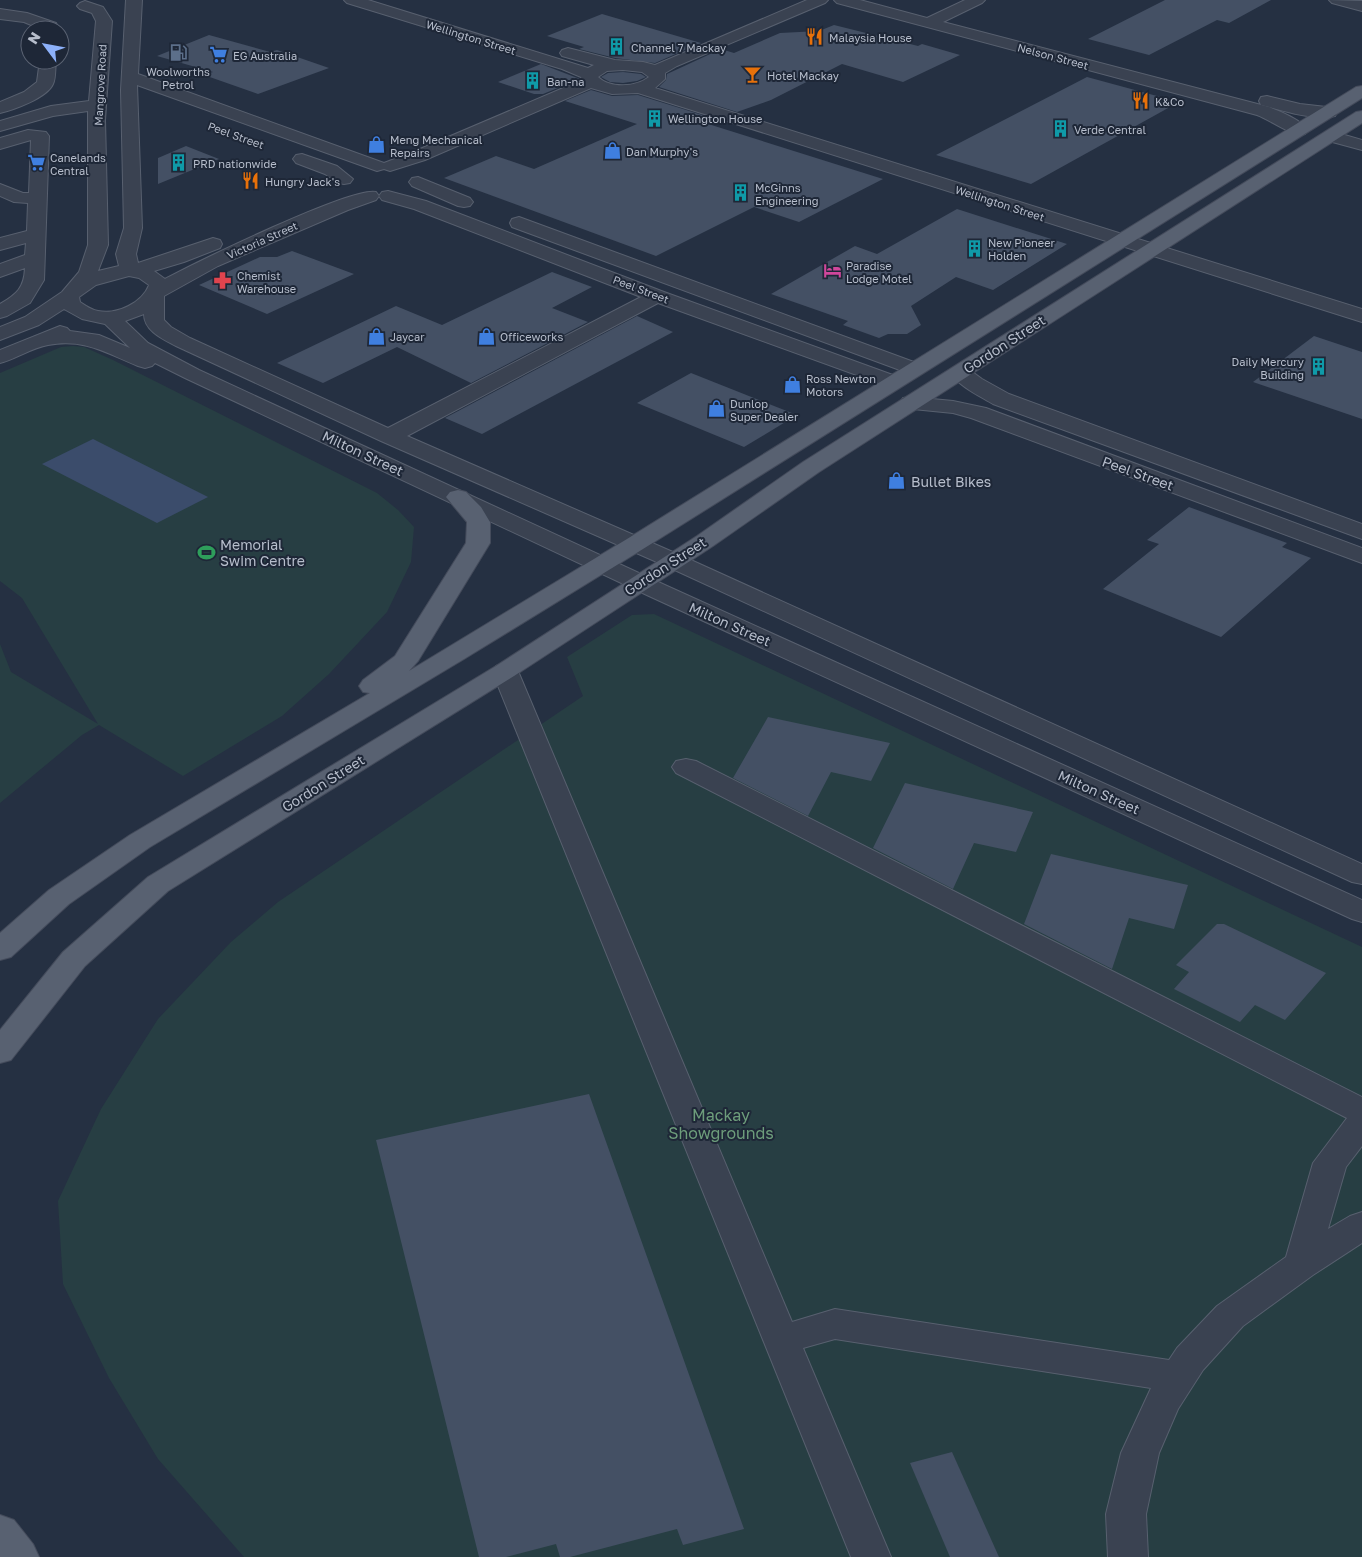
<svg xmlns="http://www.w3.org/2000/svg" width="1362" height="1557" viewBox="0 0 1362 1557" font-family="'Golos Text',sans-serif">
<rect width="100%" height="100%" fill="#253042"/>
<g fill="#273e43">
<polygon points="73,346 84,347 113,360 377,493 398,510 414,527 411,562 387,612 329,674 282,716 183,776 99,725 82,735 0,803 0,644 11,672 98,724 22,598 0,581 0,373 61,347"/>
<polygon points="654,614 1362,947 1362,1557 244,1557 158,1459 109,1378 63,1284 58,1201 101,1109 158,1019 231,942 278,902 583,696 567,657 632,615"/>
</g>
<polygon fill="#3b4c6b" points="93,439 208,497 157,523 42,464"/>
<g fill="#445064">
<polygon points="1165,0 1271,0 1229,23 1217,20 1149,55 1088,39"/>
<polygon points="602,14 701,43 655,63 615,58 579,49 584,47 547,36"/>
<polygon points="834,25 918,46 922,44 960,55 903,82 842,64 771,100 737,112 659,87 666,80 667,74 721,49 734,53 780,33 819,31"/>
<polygon points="209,35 270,52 277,50 329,68 258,94 204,75 213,72 157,56"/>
<polygon points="541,64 580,79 543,94 534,94 498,82"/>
<polygon points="623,72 641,74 646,77 637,81 623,83 610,82 601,77 608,73"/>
<polygon points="1087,77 1179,102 1031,184 936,155"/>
<polygon points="591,90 612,96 638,95 715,119 705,123 883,179 799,222 754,207 656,256 444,178 496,156 534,169 637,124 565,101"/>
<polygon points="186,146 219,159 158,184 158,158"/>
<polygon points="957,209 1067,244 993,290 956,277 911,306 921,325 907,334 888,334 879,338 843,325 848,321 771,294 855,246 877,254"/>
<polygon points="292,251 354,274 267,314 199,285 260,257 277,257"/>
<polygon points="552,272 592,287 552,308 588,322 471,383 397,347 323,383 277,363 396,306 442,325"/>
<polygon points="637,316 673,332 482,434 445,418"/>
<polygon points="1314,336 1362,352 1362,419 1253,382"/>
<polygon points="691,373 797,415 744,447 637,403"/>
<polygon points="1189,507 1287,543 1282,547 1311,558 1221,637 1103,589 1159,544 1147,540"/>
<polygon points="768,717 890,743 871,781 831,772 808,816 733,778"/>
<polygon points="905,783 1033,812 1016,852 974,843 953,889 873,848"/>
<polygon points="1051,854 1188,885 1174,929 1129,918 1112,969 1024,924"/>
<polygon points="1217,924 1224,924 1326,973 1285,1020 1255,1005 1240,1022 1174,989 1189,972 1176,965"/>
<polygon points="589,1094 744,1529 683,1545 677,1529 570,1557 560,1557 556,1544 506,1557 479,1557 376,1140"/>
<polygon points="952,1452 999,1557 950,1557 910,1463"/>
</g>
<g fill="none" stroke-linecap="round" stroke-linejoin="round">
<defs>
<g id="minor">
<path d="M126,0H142L138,74L384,163L413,152L582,80L581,77L562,69L347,3L344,0H368L588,68L594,65L562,56L560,53L562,50L568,48L615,60L643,62L655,65L807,0H828L825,3L677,66L665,73V79L655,88L1362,309V322L638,93L612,94L591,88L425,160L390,171L384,169L377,171L137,85L142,228L136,254L138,263L213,238L220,240L222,244L220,248L184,262L154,271L165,279C195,263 352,186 376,192L379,196L382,192L388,191L426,201L664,292L901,378L905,382L901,386L894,388L887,386L658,303L407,436L682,556L1362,864V884L1352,882L666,566L381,441L176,346C163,339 144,331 144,314L125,321L148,343L199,370L667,586L1362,900V922L1352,919L649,596L185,378L155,363L152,366L145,368L138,366C106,353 84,338 48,345C31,348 16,359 0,363V350L60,326L67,328L70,331L99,335L130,348L105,324L82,319L64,309L39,325L0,340V327L25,317L62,292L79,272L88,245V111L53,116L0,131V121L51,106L89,101L96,21L92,13L80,9L77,6L80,3L85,1L103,7L112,21L105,120L108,245L98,271L119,266L116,254L124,228L121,90ZM623,70L642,72L649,77C636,87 611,89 598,77L607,71ZM379,196L382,200L414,209L641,297L388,428L190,338L171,327L164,320V296L218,266L348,210L376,200ZM129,276L139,278L149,285C142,303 117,315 98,311C92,310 86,306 80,302L79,297L96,285Z"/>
<path d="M834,0H860L927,18L965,0H985L982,3L943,22L1269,107C1281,112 1300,119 1308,130L1305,134C1292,137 1271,120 1257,115L837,3Z"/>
<polygon points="1329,0 1362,1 1362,11 1332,3"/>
<polygon points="0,9 27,13 56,23 59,30 43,30 24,22 0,19"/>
<path d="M40,60H56C55,67 56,78 53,84C47,98 13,110 0,113V102L24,92L37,82Z"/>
<path d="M1267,96L1300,104L1335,108L1337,112L1335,116C1312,121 1283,110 1261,105L1259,101L1261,97Z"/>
<path d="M28,130L46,132L49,136L44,280L30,303L7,316L0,318V304C17,294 24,288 25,268L0,277V264L25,255L26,243L0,250V238L27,231L28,203L14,202L0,196V184L23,193H29L31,140L0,149V138Z"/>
<polygon points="1331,131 1362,140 1362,150 1325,140 1322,136 1325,132"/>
<polygon points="302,154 337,166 353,179 350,183 344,184 338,183 325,174 296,163 293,159 296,155"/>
<polygon points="418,177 470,198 473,202 470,206 464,207 458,206 412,186 409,182 412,178"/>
<polygon points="519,217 922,365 925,369 922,373 915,375 908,373 512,227 510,223 512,219"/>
<path d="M960,366L967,368L982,379L1009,394L1362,524V539L993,404C978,395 960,387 949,372L953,368Z"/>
<polygon points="911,397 953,401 986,408 1362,548 1362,563 971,418 953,413 903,408 900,403 903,398"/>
<polygon points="505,663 514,666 518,671 792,1322 835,1309 1169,1360 1177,1348 1217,1306 1286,1257 1313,1163 1347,1118 676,773 672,767 676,761 686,759 696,761 1362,1097 1362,1146 1346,1167 1328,1229 1350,1216 1362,1212 1362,1243 1313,1275 1243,1326 1203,1370 1178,1409 1159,1453 1146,1514 1148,1557 1108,1557 1106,1514 1121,1453 1151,1388 835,1339 803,1348 891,1557 851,1557 492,671 496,666"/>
</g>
<g id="major">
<polygon points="1362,86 1362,98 643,549 464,659 150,847 69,904 11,957 0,960 0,933 49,890 130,835 370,693 363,692 359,686 363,680 395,656 466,543 467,522 446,497 450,492 458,490 466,492 481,507 490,522 490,543 418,661 409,671 627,539 1356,87"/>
<polygon points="1362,111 1362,123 819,472 713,546 514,676 168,891 85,966 11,1060 0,1063 0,1030 63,952 148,877 496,666 697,536 803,462 1356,112"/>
<polygon points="0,1515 14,1520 33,1544 39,1557 0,1557"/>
</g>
</defs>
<use href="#minor" stroke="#58606f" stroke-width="2"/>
<use href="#major" stroke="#444b5b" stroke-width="2"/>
<use href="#minor" fill="#3a4251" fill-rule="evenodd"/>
<use href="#major" fill="#586171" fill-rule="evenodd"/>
</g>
<defs>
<symbol id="restaurant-bare" viewBox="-9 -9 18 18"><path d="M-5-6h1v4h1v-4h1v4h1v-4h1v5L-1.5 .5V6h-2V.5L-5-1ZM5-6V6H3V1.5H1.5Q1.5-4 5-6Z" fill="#e8710a" stroke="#1e2737" stroke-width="2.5" paint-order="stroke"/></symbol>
<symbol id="building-bare" viewBox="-9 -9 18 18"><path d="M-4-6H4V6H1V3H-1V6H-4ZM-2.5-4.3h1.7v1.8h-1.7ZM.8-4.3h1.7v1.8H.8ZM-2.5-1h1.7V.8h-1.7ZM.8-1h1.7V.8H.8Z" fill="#0f9aa8" stroke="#1e2737" stroke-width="2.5" paint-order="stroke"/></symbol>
<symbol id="fuel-bare" viewBox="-9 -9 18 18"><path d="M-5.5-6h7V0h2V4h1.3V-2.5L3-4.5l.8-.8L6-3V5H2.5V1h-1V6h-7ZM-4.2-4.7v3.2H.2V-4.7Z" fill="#5c6f8a" stroke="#1e2737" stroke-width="2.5" paint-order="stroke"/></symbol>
<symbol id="supermarket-bare" viewBox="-9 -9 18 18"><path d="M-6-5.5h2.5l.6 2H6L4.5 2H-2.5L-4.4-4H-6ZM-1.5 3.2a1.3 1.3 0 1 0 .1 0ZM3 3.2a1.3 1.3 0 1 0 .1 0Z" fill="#3f7fe0" stroke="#1e2737" stroke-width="2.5" paint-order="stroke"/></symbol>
<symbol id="bar-bare" viewBox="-9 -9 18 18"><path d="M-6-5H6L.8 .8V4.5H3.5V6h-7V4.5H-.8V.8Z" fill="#e8710a" stroke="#1e2737" stroke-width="2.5" paint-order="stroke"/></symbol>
<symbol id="shop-bare" viewBox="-9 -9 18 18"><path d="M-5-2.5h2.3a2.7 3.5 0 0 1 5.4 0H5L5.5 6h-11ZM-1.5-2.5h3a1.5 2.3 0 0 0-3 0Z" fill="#3f7fe0" stroke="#1e2737" stroke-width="2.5" paint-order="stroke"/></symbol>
<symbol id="hotel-bare" viewBox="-9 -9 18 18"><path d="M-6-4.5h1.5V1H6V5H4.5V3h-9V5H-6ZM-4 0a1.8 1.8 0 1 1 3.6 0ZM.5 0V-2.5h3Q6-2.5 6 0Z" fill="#d1479c" stroke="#1e2737" stroke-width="2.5" paint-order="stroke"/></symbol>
<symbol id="pharmacy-bare" viewBox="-9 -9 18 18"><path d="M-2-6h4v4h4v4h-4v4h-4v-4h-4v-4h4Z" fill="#e0444e" stroke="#1e2737" stroke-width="2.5" paint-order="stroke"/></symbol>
<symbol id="stadium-bare" viewBox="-9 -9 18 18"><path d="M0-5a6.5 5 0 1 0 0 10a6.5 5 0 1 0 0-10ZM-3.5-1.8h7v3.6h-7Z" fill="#2e9e5b" stroke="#1e2737" stroke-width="2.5" paint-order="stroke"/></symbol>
</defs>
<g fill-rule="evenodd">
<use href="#restaurant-bare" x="802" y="24" width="25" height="25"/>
<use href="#building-bare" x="604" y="34" width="25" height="25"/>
<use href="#fuel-bare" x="166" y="40" width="25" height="25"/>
<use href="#supermarket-bare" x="206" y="42" width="25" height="25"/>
<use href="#bar-bare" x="740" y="62" width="25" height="25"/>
<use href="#building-bare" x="520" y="68" width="25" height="25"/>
<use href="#restaurant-bare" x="1128" y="88" width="25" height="25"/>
<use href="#building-bare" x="642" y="106" width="25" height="25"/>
<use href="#building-bare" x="1048" y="116" width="25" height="25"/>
<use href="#shop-bare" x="364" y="132" width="25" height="25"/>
<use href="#shop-bare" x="600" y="138" width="25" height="25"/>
<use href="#supermarket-bare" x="24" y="150" width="25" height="25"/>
<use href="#building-bare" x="166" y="150" width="25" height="25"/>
<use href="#restaurant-bare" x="238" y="168" width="25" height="25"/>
<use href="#building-bare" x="728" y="180" width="25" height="25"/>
<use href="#building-bare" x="962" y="236" width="25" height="25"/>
<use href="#hotel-bare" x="820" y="258" width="25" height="25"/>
<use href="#pharmacy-bare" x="210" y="268" width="25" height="25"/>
<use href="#shop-bare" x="364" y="324" width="25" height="25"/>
<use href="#shop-bare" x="474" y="324" width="25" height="25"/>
<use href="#building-bare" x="1306" y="354" width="25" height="25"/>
<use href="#shop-bare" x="780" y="372" width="25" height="25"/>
<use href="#shop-bare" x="704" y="396" width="25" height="25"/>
<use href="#shop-bare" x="884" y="468" width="25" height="25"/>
<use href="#stadium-bare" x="194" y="540" width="25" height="25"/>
</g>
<g text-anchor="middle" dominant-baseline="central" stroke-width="4" stroke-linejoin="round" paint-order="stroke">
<g font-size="11" fill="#b7becc" stroke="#1e2737">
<text transform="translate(471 37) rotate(17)">Wellington Street</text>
<text transform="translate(1053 56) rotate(15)">Nelson Street</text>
<text transform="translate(100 85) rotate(-87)">Mangrove Road</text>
<text transform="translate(236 135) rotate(20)">Peel Street</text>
<text transform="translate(1000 203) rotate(18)">Wellington Street</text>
<text transform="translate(262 240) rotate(-24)">Victoria Street</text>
<text transform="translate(641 289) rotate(21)">Peel Street</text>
</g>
<g font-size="11" fill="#b7becc" stroke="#1e2737" text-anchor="start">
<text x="829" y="37">Malaysia House</text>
<text x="631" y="47">Channel 7 Mackay</text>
<text x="233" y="55">EG Australia</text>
<text x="178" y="71" text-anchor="middle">Woolworths<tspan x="178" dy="13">Petrol</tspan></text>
<text x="767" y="75">Hotel Mackay</text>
<text x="547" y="81">Ban-na</text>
<text x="1155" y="101">K&amp;Co</text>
<text x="668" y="118">Wellington House</text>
<text x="1074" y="129">Verde Central</text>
<text x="390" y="139">Meng Mechanical<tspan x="390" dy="13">Repairs</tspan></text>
<text x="626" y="151">Dan Murphy's</text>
<text x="50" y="157">Canelands<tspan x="50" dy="13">Central</tspan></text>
<text x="193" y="163">PRD nationwide</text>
<text x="265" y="181">Hungry Jack's</text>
<text x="755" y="187">McGinns<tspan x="755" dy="13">Engineering</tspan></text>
<text x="988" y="242">New Pioneer<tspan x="988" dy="13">Holden</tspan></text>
<text x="846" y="265">Paradise<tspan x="846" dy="13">Lodge Motel</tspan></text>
<text x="237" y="275">Chemist<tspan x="237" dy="13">Warehouse</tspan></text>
<text x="390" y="336">Jaycar</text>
<text x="500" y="336">Officeworks</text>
<text x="1304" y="361" text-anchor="end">Daily Mercury<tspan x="1304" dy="13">Building</tspan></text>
<text x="806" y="378">Ross Newton<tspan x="806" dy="13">Motors</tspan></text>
<text x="730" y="403">Dunlop<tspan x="730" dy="13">Super Dealer</tspan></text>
</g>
<g font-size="14" fill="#b7becc" stroke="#1e2737">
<text transform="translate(1004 344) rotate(-33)">Gordon Street</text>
<text transform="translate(363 453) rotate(25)">Milton Street</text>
<text transform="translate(1138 473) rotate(20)">Peel Street</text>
<text transform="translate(665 566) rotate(-33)">Gordon Street</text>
<text transform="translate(730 624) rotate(24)">Milton Street</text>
<text transform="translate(323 783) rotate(-32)">Gordon Street</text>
<text transform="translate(1099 792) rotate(24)">Milton Street</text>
</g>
<g font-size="14" fill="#b7becc" stroke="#1e2737" text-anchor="start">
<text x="911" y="481">Bullet Bikes</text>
<text x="220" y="544">Memorial<tspan x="220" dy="16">Swim Centre</tspan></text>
</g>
<g font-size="16" fill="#6d9d7b" stroke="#1e2737">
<text x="721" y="1115">Mackay<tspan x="721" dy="18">Showgrounds</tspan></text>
</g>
</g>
<g transform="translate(45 45) rotate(302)"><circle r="24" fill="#1e2737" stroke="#5b6373"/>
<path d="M0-4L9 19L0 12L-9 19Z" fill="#8db1fa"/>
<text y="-8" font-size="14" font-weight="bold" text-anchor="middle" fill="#b7becc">N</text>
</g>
</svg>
